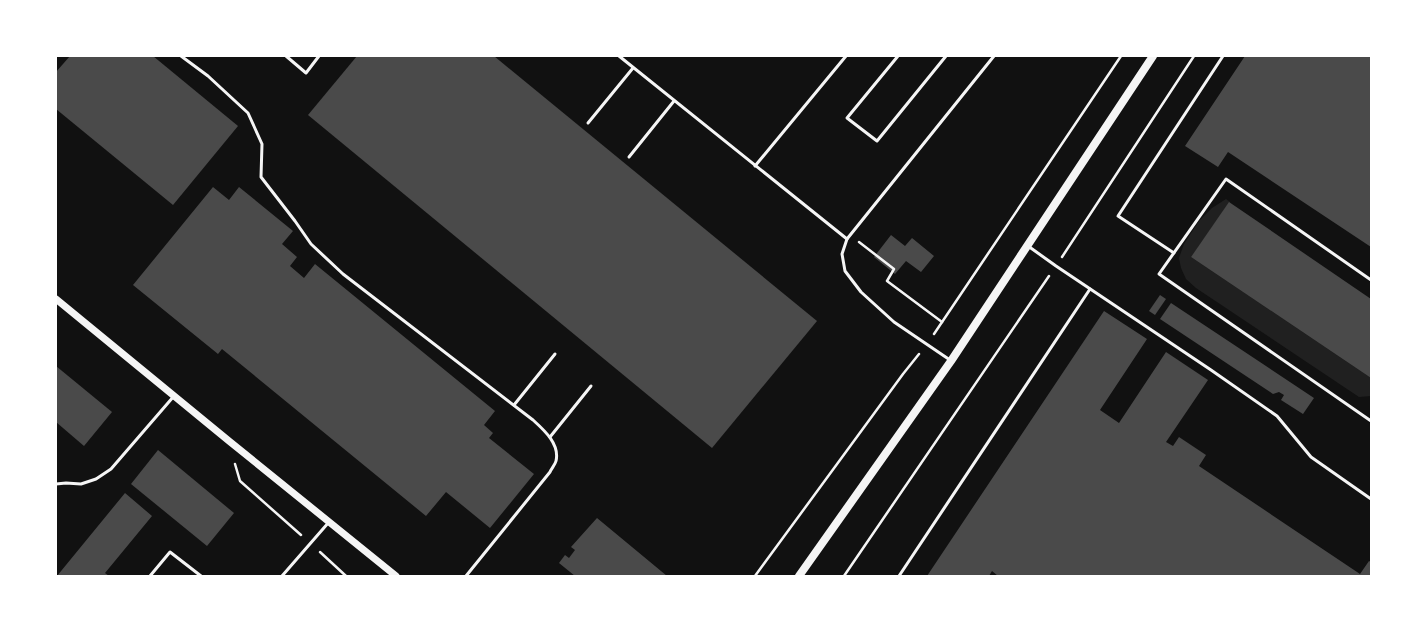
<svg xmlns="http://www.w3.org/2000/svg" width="1427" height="632" viewBox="0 0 1427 632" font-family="Lato,sans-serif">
<rect width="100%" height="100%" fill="#111"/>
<polygon fill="#202020" points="1226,199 1230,202 1191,257 1371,378 1371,396 1359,397 1196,288 1186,279 1181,268 1179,258 1184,244 1199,221 1212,208"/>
<g fill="#4a4a4a">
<polygon points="70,56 153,56 238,126 173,205 56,109 56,72"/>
<polygon points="357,56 494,56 817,321 712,448 308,115"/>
<polygon points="1245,56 1371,56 1371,247 1228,152 1218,167 1185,146"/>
<polygon points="213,187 229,200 239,187 293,231 282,244 297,257 290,266 304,278 315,264 495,411 484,425 493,433 489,438 534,474 490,528 446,492 426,516 222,349 218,354 133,285"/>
<polygon points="1229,202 1371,299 1371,378 1191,257"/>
<polygon points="891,235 905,246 912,238 934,256 921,272 906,261 895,274 874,257"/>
<polygon points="1160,295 1166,299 1155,315 1149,311"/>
<polygon points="1171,303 1314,398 1303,414 1281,400 1284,395 1279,392 1273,394 1160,319"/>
<polygon points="1104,311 1147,339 1100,410 1119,423 1166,352 1208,380 1166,442 1173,446 1179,437 1206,455 1199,466 1360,574 1369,561 1371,562 1371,576 998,576 992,571 989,576 927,576"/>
<polygon points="56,366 112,412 84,446 56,422"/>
<polygon points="158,450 234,513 207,546 131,484"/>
<polygon points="125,493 152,516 105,573 109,576 57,576"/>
<polygon points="597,518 667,576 575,576 559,563 565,555 569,558 575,550 571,547"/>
</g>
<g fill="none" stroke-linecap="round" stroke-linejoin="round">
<g stroke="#f5f5f5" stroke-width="2.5">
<polyline points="859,242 894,269 887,281 942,322"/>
<polyline points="1062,257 1194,56"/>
<polyline points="934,334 1121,56"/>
<polyline points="235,464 240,481 301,535"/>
<polyline points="320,552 346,576"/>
<polyline points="755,576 903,374 919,354"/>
<polyline points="844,576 1049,276"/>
</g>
<g stroke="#f5f5f5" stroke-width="3">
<path d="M181,56L208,76L248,113L262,144L261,177L295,221L311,244L343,274L533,420C544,430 560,444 556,461C555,465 551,469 550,472L466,576"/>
<polyline points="286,56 306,73 319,56"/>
<polyline points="619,56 847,239"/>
<polyline points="898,56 847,118 877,141 946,56"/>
<polyline points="588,123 633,68"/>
<polyline points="629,157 674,101"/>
<polyline points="755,166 846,56"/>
<polyline points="1028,246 1056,266 1211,370 1277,416 1311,457 1371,499"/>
<polyline points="1174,253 1118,216 1223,56"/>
<polyline points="1371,280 1226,179 1159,274 1371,421"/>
<polyline points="950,360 894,322 861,292 845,271 842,254 847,239 994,56"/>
<polyline points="514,405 555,354"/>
<polyline points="550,437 591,386"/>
<polyline points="56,484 66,483 81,484 96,479 111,469 174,396"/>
<polyline points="150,576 170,552 201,576"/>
<polyline points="282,576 329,522"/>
<polyline points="899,576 1090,289"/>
</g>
<polyline stroke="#f5f5f5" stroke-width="7" points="56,299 229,441 396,576"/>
<polyline stroke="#f5f5f5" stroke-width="8" points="799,576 951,361 1153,56"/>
</g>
<rect width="1427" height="632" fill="none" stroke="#ffffff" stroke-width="114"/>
</svg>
